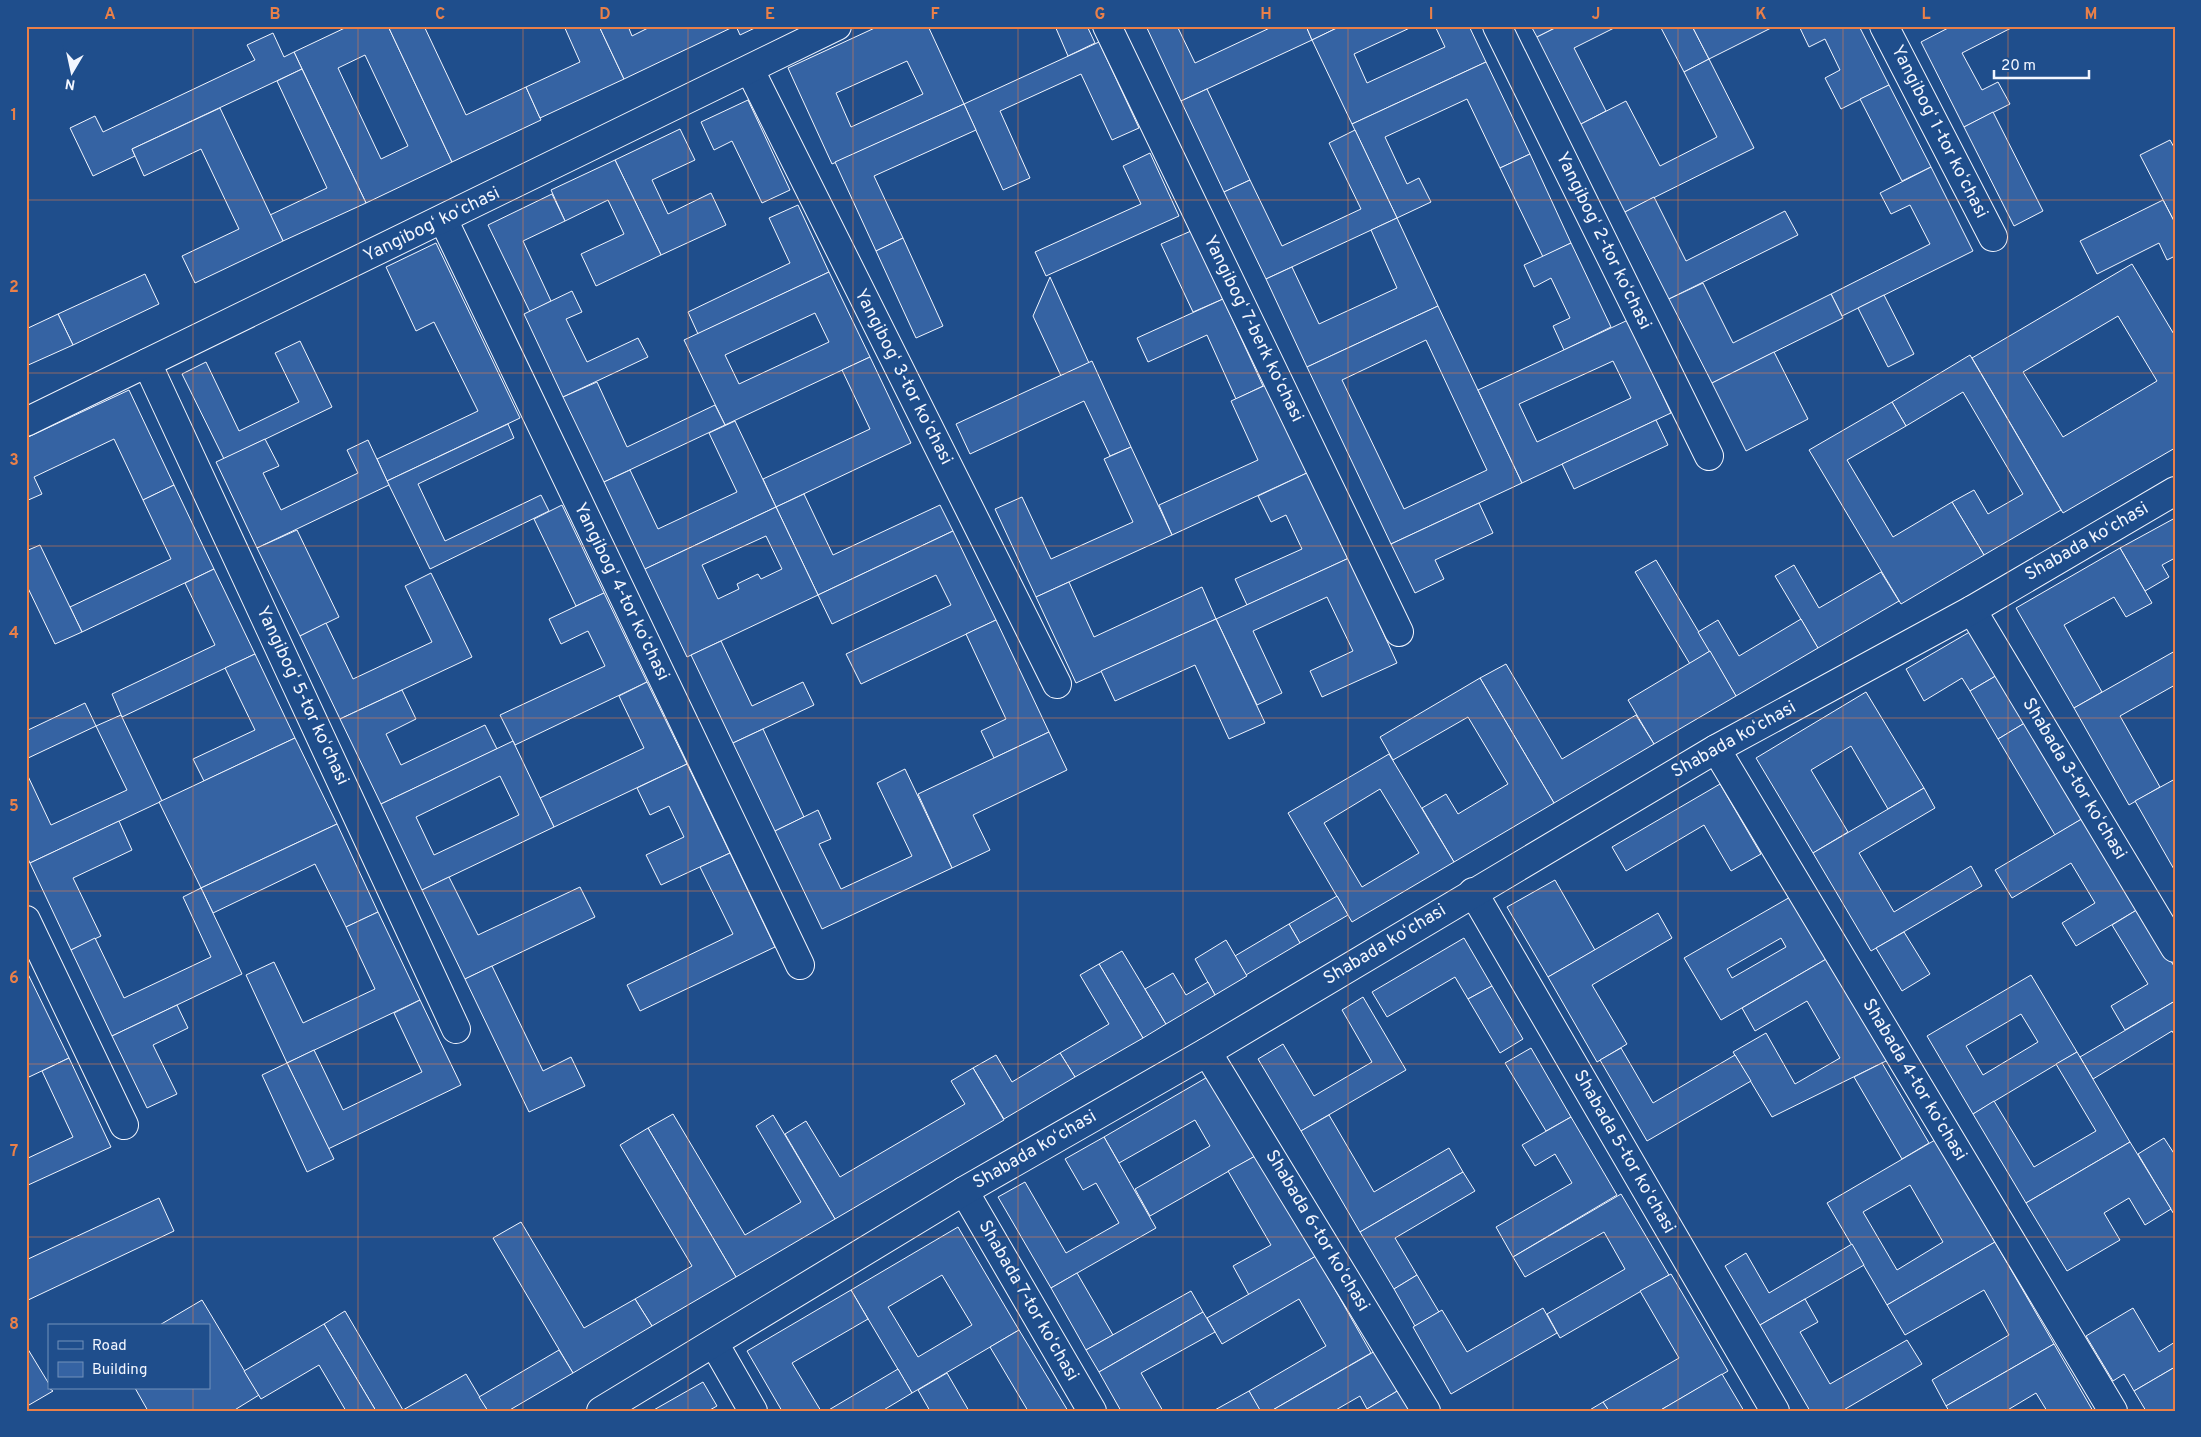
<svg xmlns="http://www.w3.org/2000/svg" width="2201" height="1437" viewBox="0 0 2201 1437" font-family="Overpass,sans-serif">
<rect width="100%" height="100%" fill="#1f4e8c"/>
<g fill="#3563a3" stroke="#f2f6ff" fill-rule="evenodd">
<path d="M349,26H388L452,162L366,203L294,52ZM365,55L408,146L381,159L338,68Z"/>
<polygon points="388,26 424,26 466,115 526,87 541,120 452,162"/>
<polygon points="564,26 599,26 624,79 540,118 526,87 580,62"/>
<polygon points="599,26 628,26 632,36 652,26 735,26 624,79"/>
<polygon points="736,26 759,26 740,35"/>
<path d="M879,26H928L964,104L832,164L788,68ZM907,61L923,94L851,127L836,93Z"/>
<polygon points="1055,26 1087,26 1095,43 1068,56"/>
<polygon points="1146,26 1182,26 1178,28 1195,63 1274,26 1306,26 1312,40 1181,101"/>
<polygon points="1306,26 1341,26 1312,40"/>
<polygon points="1341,26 1414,26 1354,54 1367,83 1445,47 1435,26 1469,26 1486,62 1352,124 1312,40"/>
<polygon points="1531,26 1559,26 1537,37"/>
<polygon points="1559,26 1618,26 1574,48 1606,111 1581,124 1537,37"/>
<polygon points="1660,26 1692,26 1709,59 1684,72"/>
<polygon points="1692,26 1775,26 1709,59"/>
<polygon points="1799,26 1859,26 1889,85 1841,109 1825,78 1840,70 1825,39 1809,47"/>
<polygon points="1952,26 2015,26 1962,53 1982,90 1998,82 2010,104 1964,127 1921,42"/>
<polygon points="273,33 284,57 294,52 302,69 132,149 135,156 93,176 70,128 95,116 103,132 255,60 247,45"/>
<polygon points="1099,42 1139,128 1112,140 1081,74 1000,111 1030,178 1003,190 964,104"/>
<polygon points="1709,59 1754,148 1625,212 1581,124 1626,101 1660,166 1717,137 1684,72"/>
<polygon points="1486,62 1530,154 1500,168 1467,99 1385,137 1407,184 1419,178 1431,202 1397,218 1352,124"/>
<polygon points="302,69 366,203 283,241 270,215 327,188 277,81"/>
<polygon points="1889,85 1931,167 1902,181 1860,99"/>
<polygon points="1207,89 1250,180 1224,192 1181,101"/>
<polygon points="748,100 790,190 762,203 732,141 714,150 701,122"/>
<polygon points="964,104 976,130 874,176 903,238 876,251 835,162"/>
<polygon points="220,108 283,241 195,283 182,256 239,229 201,149 144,176 132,149"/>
<polygon points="1993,112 2043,211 2014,226 1964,127"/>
<polygon points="680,129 695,160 652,180 668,214 711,193 726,225 661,255 615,160"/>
<polygon points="1355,130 1397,218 1266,279 1224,192 1250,180 1282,246 1361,209 1329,143"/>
<polygon points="2170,140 2175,149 2175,223 2140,155"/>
<polygon points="1150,153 1179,216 1046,276 1035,252 1141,204 1123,166"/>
<polygon points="1530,154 1571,243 1543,257 1500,168"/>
<polygon points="615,160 661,255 596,286 581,254 624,234 608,200 565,221 551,190"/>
<polygon points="1931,167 1973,251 1842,316 1831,294 1930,244 1910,205 1891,214 1880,193"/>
<polygon points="552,194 565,221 523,241 551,301 530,312 488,225"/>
<polygon points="1654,197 1686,261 1785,211 1798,235 1669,299 1625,212"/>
<polygon points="2163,200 2175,223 2175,256 2167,260 2159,243 2097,274 2080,241"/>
<polygon points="798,205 829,272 698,334 688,312 790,263 769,218"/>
<polygon points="1397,218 1438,306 1307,367 1266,279 1292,267 1319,324 1397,288 1371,230"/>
<polygon points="1191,231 1223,299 1193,312 1161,244"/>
<polygon points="903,238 943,326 916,338 876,251"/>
<polygon points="436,243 520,418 387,481 377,459 478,411 434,322 416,331 386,267"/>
<polygon points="1571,243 1611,327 1564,350 1553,326 1570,318 1551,278 1534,287 1524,265"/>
<path d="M2132,264L2175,336V448L2063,513L1972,358ZM2118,316L2157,381L2063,437L2023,372Z"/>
<path d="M829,272L870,357L725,425L684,340ZM815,313L829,342L739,384L725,355Z"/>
<polygon points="145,274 159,304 73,345 58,314"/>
<polygon points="1050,277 1089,363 1061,376 1033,316"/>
<polygon points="1703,283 1733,343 1831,294 1843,318 1712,383 1669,299"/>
<polygon points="572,291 582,312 566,319 587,362 638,338 648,357 563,397 524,314"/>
<polygon points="1884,295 1914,354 1888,367 1858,308"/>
<polygon points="1223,299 1263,386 1236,399 1207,335 1148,362 1137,338"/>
<path d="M1438,306L1522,483L1391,544L1307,367ZM1426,340L1487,470L1404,509L1342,380Z"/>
<polygon points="58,314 73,345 26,366 26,329"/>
<path d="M1628,320L1671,413L1522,483L1478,390ZM1613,361L1631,398L1537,442L1519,404Z"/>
<polygon points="300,341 332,407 224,459 182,374 206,362 239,431 299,402 275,353"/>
<polygon points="1774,352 1808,419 1746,451 1712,383"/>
<polygon points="1970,355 2061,510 1984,555 1952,502 1974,490 1988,514 2023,494 1963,392 1906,426 1892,402"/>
<polygon points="870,357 911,443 776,507 763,479 870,429 842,370"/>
<polygon points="1092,361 1131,447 1110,456 1084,401 970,454 956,424"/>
<polygon points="597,382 627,447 715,405 725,425 604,482 563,397"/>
<polygon points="1268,384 1309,472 1172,535 1159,505 1258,460 1231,401"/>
<polygon points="129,390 174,485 143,500 114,439 34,477 42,494 26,501 26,438"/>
<polygon points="1892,402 1906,426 1847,460 1893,537 1952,502 1984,555 1901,604 1809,450"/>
<polygon points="1656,420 1668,445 1574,489 1562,464"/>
<polygon points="735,421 776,507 645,569 604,482 630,470 658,529 737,492 709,433"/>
<polygon points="508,424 514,438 418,484 445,541 541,495 549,511 430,569 387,481"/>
<polygon points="265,439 279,466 263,473 281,510 358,473 347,450 368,440 389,485 257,548 216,462"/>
<polygon points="1131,447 1172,535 1036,597 995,509 1022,497 1051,559 1133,522 1104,459"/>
<polygon points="1309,472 1349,558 1247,605 1235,579 1302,549 1286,515 1271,522 1258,496"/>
<polygon points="174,485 214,569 82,632 70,607 171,559 143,500"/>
<polygon points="804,494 833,555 940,505 953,531 818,595 776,507"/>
<polygon points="1479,503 1493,533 1435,560 1444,579 1415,593 1391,544"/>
<polygon points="562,505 604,593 576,606 534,519"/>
<path d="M776,507L818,595L687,657L645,569ZM766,536L782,569L761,579L758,574L737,584L739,589L718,599L702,565Z"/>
<polygon points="2175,518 2175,558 2162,565 2169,577 2145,591 2120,548"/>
<polygon points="297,530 339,617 300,636 257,548"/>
<polygon points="953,531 996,620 861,684 846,654 951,605 936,575 832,624 818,595"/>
<polygon points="40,545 82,632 55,644 26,584 26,551"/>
<polygon points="2120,548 2152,603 2126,617 2114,597 2064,625 2102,692 2074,708 2016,608"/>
<polygon points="1349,558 1397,663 1322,697 1310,671 1353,651 1327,597 1253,631 1282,693 1257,705 1216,619"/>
<polygon points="1656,560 1710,651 1690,664 1635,572"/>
<polygon points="1794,565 1819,608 1881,572 1899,601 1818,648 1775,576"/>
<polygon points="214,569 255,654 122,717 112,694 215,645 185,583"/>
<polygon points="431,573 472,657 340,719 300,636 326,623 353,679 432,642 405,586"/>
<polygon points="1069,582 1094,637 1202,587 1216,619 1076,683 1036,597"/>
<polygon points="604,593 647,682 515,745 500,715 605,666 588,631 561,644 549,619"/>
<polygon points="1216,619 1265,723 1229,739 1195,665 1115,701 1101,671"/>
<polygon points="1801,619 1818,648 1736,696 1698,632 1718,620 1739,656"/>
<polygon points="996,620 1049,732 994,758 981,731 1006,719 966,634"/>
<polygon points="1973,630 1999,674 1970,691 1962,678 1924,701 1906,669"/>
<polygon points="721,641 752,706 803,682 814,705 733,743 691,655"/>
<polygon points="1710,651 1736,696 1654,744 1628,700"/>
<polygon points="2175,651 2175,685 2120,716 2160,787 2129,805 2074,708"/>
<polygon points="255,654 295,738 204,781 193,759 255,730 225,668"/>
<polygon points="1506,664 1562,759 1636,715 1654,744 1554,803 1480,678"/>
<polygon points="1999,674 2028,721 1998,739 1970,691"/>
<polygon points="1480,678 1554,803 1454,862 1422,808 1446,794 1458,814 1508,784 1468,717 1393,760 1380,737"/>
<polygon points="647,682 687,764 554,827 540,798 644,748 619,696"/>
<polygon points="402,690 416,719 386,734 401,765 485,725 497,749 381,804 340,719"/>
<polygon points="1866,692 1924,788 1888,809 1851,746 1811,770 1848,832 1813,853 1756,758"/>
<polygon points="85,703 96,726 26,759 26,731"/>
<polygon points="121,715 162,801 30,863 26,855 26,772 51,825 127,790 96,726"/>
<polygon points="2028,721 2085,817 2055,835 1998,739"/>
<polygon points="763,729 804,817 775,831 733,743"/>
<polygon points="1049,732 1067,770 973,815 990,850 952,868 918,794"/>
<polygon points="295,738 337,824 201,888 159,802"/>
<path d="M513,741L554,827L422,890L381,804ZM500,776L519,815L434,855L416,817Z"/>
<path d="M1389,754L1454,862L1352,922L1288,813ZM1380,789L1419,853L1362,887L1324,823Z"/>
<polygon points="687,764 730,853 661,885 646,855 684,837 669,806 650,815 637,788"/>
<polygon points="905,769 952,868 822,929 775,831 818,810 831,839 819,844 841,889 912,856 877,783"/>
<polygon points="2175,779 2175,871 2135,801"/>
<polygon points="1720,784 1761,854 1731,871 1704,825 1626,871 1612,847"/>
<polygon points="1924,788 1935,808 1859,853 1894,912 1971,866 1982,886 1871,951 1813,853"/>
<polygon points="2085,817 2140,908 2076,946 2062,923 2095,903 2071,863 2012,898 1995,870"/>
<polygon points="119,821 132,850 73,878 101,936 71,950 30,863"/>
<polygon points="337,824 378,912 346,927 315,864 213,913 201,888"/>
<polygon points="730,853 775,947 640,1011 627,985 733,934 700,867"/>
<polygon points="449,877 478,935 580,887 595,917 465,979 422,890"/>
<polygon points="1555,880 1595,950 1548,977 1507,907"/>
<polygon points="201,888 242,974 112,1036 71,950 95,938 124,998 211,957 183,897"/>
<polygon points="1337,896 1348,915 1300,943 1289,924"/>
<path d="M1792,896L1828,958L1721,1020L1684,958ZM1781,938L1786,947L1732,978L1727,969Z"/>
<polygon points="2140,908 2175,968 2175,1001 2125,1030 2111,1006 2148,984 2112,925"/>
<polygon points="378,912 420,1000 287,1063 246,975 274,962 303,1023 375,989 346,927"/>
<polygon points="1658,913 1672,938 1592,985 1627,1044 1597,1062 1548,977"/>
<polygon points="1289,924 1300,943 1246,975 1235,956"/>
<polygon points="1904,932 1930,974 1902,991 1876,948"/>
<polygon points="1464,938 1492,986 1468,999 1455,977 1387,1017 1372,992"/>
<polygon points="1226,940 1247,976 1215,995 1195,959"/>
<polygon points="1122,951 1166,1024 1143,1038 1099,964"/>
<polygon points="1828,958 1888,1060 1772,1117 1733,1052 1766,1033 1795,1084 1840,1058 1807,1001 1755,1031 1742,1008"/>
<polygon points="1099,964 1143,1038 1075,1077 1060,1053 1109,1024 1080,975"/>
<polygon points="492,966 543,1071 571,1057 585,1086 529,1112 465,979"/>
<polygon points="26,970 69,1058 29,1077 26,1072"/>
<polygon points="1173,973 1186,995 1208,982 1215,995 1166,1024 1145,989"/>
<path d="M2031,975L2077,1052L1973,1114L1927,1036ZM2021,1014L2038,1042L1983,1075L1966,1046Z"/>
<polygon points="1492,986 1523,1039 1500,1053 1468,999"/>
<polygon points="1363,997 1406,1070 1301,1131 1258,1059 1283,1044 1314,1096 1372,1062 1342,1010"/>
<polygon points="420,1000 461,1085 328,1149 287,1063 314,1050 343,1110 422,1072 394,1013"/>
<polygon points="2175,1001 2175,1036 2172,1031 2093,1079 2080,1057"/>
<polygon points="177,1005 188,1028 153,1045 177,1094 147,1108 112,1036"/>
<polygon points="1531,1048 1571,1117 1546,1131 1505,1063"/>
<polygon points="1621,1048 1653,1103 1735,1055 1751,1081 1647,1141 1600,1060"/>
<polygon points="2077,1052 2130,1142 2026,1203 1973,1114 1994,1101 2034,1167 2096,1131 2056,1064"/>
<polygon points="1060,1053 1075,1077 1004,1119 973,1068 996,1055 1012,1082"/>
<polygon points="69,1058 111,1147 26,1186 26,1159 73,1137 42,1071"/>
<polygon points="287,1063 334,1159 307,1172 262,1075"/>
<polygon points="1882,1063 1929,1143 1902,1159 1854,1077"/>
<polygon points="973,1068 1004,1120 835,1219 785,1134 806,1121 840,1177 965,1104 951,1081"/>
<polygon points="1211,1075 1257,1155 1150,1216 1135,1189 1210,1146 1195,1120 1119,1163 1104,1137"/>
<polygon points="673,1114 745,1235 801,1202 756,1126 773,1115 835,1219 736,1277 648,1128"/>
<polygon points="1329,1115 1374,1192 1449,1148 1463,1172 1360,1232 1301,1131"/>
<polygon points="1571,1117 1617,1195 1513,1257 1496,1227 1572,1183 1555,1154 1535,1166 1522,1145"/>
<polygon points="648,1128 736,1277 652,1326 635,1299 692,1266 620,1145"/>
<polygon points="1104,1137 1156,1228 1051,1288 998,1197 1025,1182 1066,1253 1119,1223 1096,1183 1083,1190 1065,1159"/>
<polygon points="2164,1138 2175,1155 2175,1216 2138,1154"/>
<path d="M1935,1140L1995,1242L1887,1305L1827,1203ZM1910,1185L1943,1242L1897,1270L1863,1212Z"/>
<polygon points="2130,1142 2171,1209 2145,1225 2129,1198 2104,1213 2120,1240 2067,1271 2026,1203"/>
<polygon points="1257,1155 1316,1256 1249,1295 1233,1266 1271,1245 1228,1171"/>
<polygon points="1463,1172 1475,1191 1395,1238 1417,1275 1394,1289 1360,1232"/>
<polygon points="1621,1194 1669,1275 1560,1338 1547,1314 1625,1269 1604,1232 1525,1277 1513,1257"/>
<polygon points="159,1198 174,1231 26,1301 26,1260"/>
<polygon points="521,1222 584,1328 635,1299 652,1326 573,1373 493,1238"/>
<path d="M958,1227L1019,1330L912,1393L851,1290ZM942,1275L972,1325L918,1357L888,1307Z"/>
<polygon points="1995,1242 2054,1344 1946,1406 1932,1380 2009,1335 1984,1290 1905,1335 1887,1305"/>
<polygon points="1852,1244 1864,1265 1760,1325 1725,1266 1746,1253 1769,1293"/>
<polygon points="1316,1256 1371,1353 1271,1411 1260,1411 1249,1391 1326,1346 1299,1299 1222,1344 1207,1318"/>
<polygon points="1077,1273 1113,1335 1086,1350 1051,1288"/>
<polygon points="1671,1274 1728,1371 1659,1411 1609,1411 1603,1402 1679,1358 1640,1291"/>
<polygon points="1417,1275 1439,1312 1415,1326 1394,1289"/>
<polygon points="851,1290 868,1319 792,1363 821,1411 782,1411 747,1351"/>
<polygon points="1191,1291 1203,1312 1099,1372 1086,1350"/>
<polygon points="1805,1299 1818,1322 1800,1332 1830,1384 1907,1340 1922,1364 1842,1411 1810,1411 1760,1325"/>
<polygon points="202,1300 259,1395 233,1411 148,1411 135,1388 209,1388 209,1326 158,1326"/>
<polygon points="1543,1308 1557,1333 1451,1394 1413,1327 1442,1310 1467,1352"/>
<polygon points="2133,1308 2159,1352 2175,1342 2175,1367 2134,1391 2124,1374 2113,1381 2086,1336"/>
<polygon points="345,1311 403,1410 466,1374 488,1411 376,1411 324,1324"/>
<polygon points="1203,1312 1215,1332 1141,1373 1163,1411 1121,1411 1099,1372"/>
<polygon points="324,1324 376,1411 346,1411 319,1365 261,1399 244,1371"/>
<polygon points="1019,1330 1068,1411 1028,1411 990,1347"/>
<polygon points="2054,1344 2093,1411 2047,1411 2036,1393 2006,1411 1949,1411 1946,1406"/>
<polygon points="26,1346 49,1384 49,1388 53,1391 29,1405 26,1401"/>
<polygon points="559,1350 573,1373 508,1411 488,1411 479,1397"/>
<polygon points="1377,1350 1399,1390 1367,1409 1360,1396 1334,1411 1271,1411"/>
<polygon points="2175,1367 2175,1411 2146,1411 2134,1391"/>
<polygon points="898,1369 912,1393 882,1411 827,1411"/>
<polygon points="947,1373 969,1411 930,1411 918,1390"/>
<polygon points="1722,1374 1744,1411 1659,1411"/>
<polygon points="703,1382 717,1406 708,1411 652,1411"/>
<polygon points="1399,1390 1411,1411 1368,1411 1367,1409"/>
<polygon points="1249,1391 1260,1410 1213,1411"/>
<polygon points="1603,1402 1609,1411 1588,1411"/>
</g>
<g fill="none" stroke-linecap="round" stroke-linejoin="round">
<defs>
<g id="minor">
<polyline points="1107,26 1399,632"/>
<polyline points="1497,26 1709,456"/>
<polyline points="1884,26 1993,237"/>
<polyline points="750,70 1057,684"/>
<polyline points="443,219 800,965"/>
<polyline points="147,363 456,1029"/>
<polyline points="26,422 837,26"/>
<polyline points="1972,610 2175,948"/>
<polyline points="1716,749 2113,1411"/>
<polyline points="1473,892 1775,1411"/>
<polyline points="26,920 124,1125"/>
<polyline points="1207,1052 1426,1411"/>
<polyline points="964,1191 1092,1411"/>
<polyline points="714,1343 753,1411"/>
<polyline points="601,1411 964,1191 1207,1052 1716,749 1972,610 2175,491"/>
</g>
</defs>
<use href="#minor" stroke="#f2f6ff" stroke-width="30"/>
<use href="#minor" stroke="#1f4e8c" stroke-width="28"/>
</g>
<path fill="none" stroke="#ea8049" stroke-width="1" stroke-opacity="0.55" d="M193,26V1326M358,26V1411M523,26V1411M688,26V1411M853,26V1411M1018,26V1411M1183,26V1411M1348,26V1411M1513,26V1411M1678,26V1411M1843,26V1411M2008,26V1411M26,200H2175M26,373H2175M26,546H2175M26,718H2175M26,891H2175M26,1064H2175M26,1237H2175M193,1388V1411"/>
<g text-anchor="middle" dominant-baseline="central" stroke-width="4" stroke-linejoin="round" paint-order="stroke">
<g font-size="18" fill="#f2f6ff" stroke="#1f4e8c">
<text transform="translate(1939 132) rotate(63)">Yangibogʻ 1-tor koʻchasi</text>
<text transform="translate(432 225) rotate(-26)">Yangibogʻ koʻchasi</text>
<text transform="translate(1603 241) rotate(64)">Yangibogʻ 2-tor koʻchasi</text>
<text transform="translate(1253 329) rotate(64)">Yangibogʻ 7-berk koʻchasi</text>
<text transform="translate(903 377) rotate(63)">Yangibogʻ 3-tor koʻchasi</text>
<text transform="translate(2087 542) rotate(-30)">Shabada koʻchasi</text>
<text transform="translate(621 592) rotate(64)">Yangibogʻ 4-tor koʻchasi</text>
<text transform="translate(302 696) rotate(65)">Yangibogʻ 5-tor koʻchasi</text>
<text transform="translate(1734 740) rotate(-29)">Shabada koʻchasi</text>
<text transform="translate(2074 779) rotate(59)">Shabada 3-tor koʻchasi</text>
<text transform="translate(1385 945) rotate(-31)">Shabada koʻchasi</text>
<text transform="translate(1914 1080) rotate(59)">Shabada 4-tor koʻchasi</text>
<text transform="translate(1035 1150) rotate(-30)">Shabada koʻchasi</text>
<text transform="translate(1624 1152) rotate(60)">Shabada 5-tor koʻchasi</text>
<text transform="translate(1317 1231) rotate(59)">Shabada 6-tor koʻchasi</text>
<text transform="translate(1028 1301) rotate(60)">Shabada 7-tor koʻchasi</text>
</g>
</g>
<rect width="2201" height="1437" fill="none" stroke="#1f4e8c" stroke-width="55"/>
<rect x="48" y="1324" width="162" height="65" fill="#1f4e8c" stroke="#7391ba"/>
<rect x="58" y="1341" width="25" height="8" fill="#1f4e8c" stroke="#7391ba"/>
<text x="92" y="1350" font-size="15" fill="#f2f6ff">Road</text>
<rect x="58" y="1362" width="25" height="15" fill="#3563a3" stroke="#7391ba"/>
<text x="92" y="1374" font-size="15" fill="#f2f6ff">Building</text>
<g transform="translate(72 72) rotate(189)" stroke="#1f4e8c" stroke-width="4" paint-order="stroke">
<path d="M0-4L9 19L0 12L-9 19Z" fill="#f2f6ff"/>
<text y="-8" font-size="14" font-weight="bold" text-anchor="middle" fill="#f2f6ff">N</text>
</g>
<path d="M1994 70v8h95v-8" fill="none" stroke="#f2f6ff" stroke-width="2.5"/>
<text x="2001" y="70" font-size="15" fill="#f2f6ff" stroke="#1f4e8c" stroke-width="4" paint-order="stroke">20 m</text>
<rect x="28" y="28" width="2146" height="1382" fill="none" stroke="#ea8049" stroke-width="2"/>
<g font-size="16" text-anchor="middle" font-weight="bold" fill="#ea8049">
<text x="110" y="19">A</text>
<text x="275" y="19">B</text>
<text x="440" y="19">C</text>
<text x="605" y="19">D</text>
<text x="770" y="19">E</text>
<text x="935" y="19">F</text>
<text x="1100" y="19">G</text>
<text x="1266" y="19">H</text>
<text x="1431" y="19">I</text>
<text x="1596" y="19">J</text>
<text x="1761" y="19">K</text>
<text x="1926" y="19">L</text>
<text x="2091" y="19">M</text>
<text x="14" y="120">1</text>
<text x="14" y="292">2</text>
<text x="14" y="465">3</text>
<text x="14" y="638">4</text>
<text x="14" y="811">5</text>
<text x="14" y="983">6</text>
<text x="14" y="1156">7</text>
<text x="14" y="1329">8</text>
</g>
</svg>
